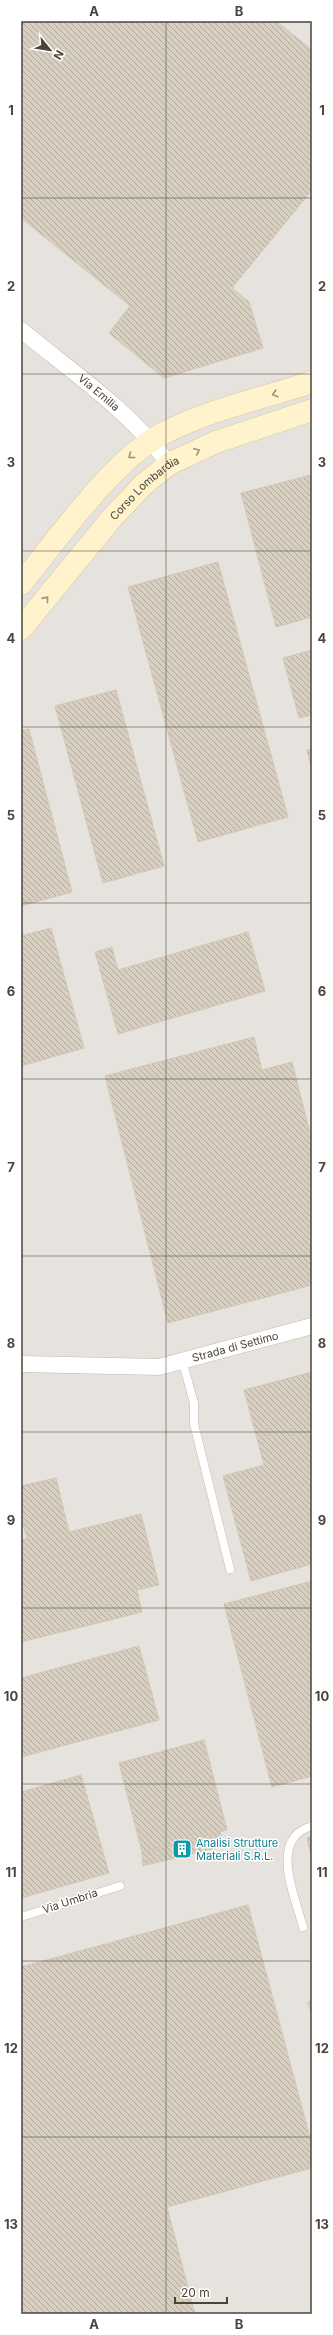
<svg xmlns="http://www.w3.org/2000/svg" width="333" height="2335" viewBox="0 0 333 2335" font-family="Inter,sans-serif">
<defs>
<pattern id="building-back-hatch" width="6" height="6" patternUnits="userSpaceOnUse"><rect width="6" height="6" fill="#d8cfc1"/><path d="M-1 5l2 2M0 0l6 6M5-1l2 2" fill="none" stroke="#b1aa9e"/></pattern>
</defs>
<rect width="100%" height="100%" fill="#f6f3ec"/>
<rect fill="#e6e2dd" x="21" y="21" width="291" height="2293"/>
<g fill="url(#building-back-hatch)" stroke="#d3c7b4">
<polygon points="21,21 276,21 312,50 312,190 232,288 249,302 263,348 164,378 109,333 130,306 21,218"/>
<polygon points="311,475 312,617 276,627 241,493"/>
<polygon points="218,562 288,817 198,842 128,587"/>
<polygon points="312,650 312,715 299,718 283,658"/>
<polygon points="116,690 164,866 103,883 55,706"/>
<polygon points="29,729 72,892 21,906 21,731"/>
<polygon points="312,749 312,770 307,750"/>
<polygon points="51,928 84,1048 21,1066 21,936"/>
<polygon points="248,932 265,991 118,1034 95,952 112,947 118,970"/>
<polygon points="254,1037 262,1070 292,1062 312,1141 312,1285 168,1323 105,1076"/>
<polygon points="312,1372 312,1564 251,1581 223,1476 264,1465 244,1390"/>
<polygon points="56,1478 69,1532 141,1514 159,1585 137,1590 142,1612 21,1642 21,1540 27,1539 21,1516 21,1486"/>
<polygon points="312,1581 312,1776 272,1787 224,1604"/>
<polygon points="139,1646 159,1720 21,1757 21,1678"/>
<polygon points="204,1740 227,1830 142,1852 119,1763"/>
<polygon points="81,1775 109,1873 21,1898 21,1792"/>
<polygon points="220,1832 223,1846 143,1866 142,1852"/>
<polygon points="312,1836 312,1860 307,1838"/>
<polygon points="248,1905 312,2145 312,2168 167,2207 195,2314 21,2314 21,1967"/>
<polygon points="312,2001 312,2016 308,2002"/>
</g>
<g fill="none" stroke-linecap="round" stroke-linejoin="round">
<defs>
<g id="lane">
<polyline points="182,1360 194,1403 194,1424 230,1569"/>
<polyline points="21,1917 120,1886"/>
<path d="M303,1927C295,1896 268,1838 312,1826"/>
</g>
<g id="street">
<path id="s1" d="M21,330C72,372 129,410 169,464"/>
<path id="s2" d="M21,1364L159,1367L312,1326"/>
</g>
<g id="secondary">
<path d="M21,584C58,539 114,457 166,432C211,409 264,398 312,382"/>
<path id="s3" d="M21,629L111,519L143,485L169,464L216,442L312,410"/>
</g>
</defs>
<use href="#lane" stroke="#c2bbae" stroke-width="9"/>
<use href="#street" stroke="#c2bbae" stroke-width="17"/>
<use href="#secondary" stroke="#d6c79b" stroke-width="23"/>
<use href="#lane" stroke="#fff" stroke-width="8"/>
<use href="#street" stroke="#fff" stroke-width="16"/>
<use href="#secondary" stroke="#fff3cd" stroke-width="22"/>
</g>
<defs><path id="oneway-chevron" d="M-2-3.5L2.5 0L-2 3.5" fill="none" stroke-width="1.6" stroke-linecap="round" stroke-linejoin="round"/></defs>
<g stroke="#9c937c">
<use href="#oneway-chevron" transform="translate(275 394) rotate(162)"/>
<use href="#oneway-chevron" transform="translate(197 451) rotate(-25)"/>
<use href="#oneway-chevron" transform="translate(131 456) rotate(142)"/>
<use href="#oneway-chevron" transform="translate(46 599) rotate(-51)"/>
</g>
<path fill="none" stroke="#4b4439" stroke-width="1" stroke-opacity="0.55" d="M166,21V2314M21,198H312M21,374H312M21,551H312M21,727H312M21,903H312M21,1079H312M21,1256H312M21,1432H312M21,1608H312M21,1784H312M21,1961H312M21,2137H312"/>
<defs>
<symbol id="building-square" viewBox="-11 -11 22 22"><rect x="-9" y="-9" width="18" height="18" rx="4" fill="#0f9aa8" stroke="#fff"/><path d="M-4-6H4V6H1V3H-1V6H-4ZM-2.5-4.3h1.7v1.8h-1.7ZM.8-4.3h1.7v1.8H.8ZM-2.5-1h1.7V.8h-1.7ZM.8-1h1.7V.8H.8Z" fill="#fff"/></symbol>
</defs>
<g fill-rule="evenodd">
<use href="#building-square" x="171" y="1838" width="22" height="22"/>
</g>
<g text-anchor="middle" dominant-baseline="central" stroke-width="3" stroke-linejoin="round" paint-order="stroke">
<g font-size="11" fill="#4b4439" stroke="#fff">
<text stroke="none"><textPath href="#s1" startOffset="100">Via Emilia</textPath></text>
<text stroke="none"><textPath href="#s3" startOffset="188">Corso Lombardia</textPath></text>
<text stroke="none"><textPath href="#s2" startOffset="217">Strada di Settimo</textPath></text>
<text transform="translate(70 1901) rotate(-18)">Via Umbria</text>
</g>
<g font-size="11" fill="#0d838f" stroke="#fff" text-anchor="start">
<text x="196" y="1843">Analisi Strutture<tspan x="196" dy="13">Materiali S.R.L.</tspan></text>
</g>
</g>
<rect width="333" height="2335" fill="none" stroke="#ffffff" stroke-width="44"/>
<g transform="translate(50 50) rotate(120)" stroke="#ffffff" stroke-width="3" paint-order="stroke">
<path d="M0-3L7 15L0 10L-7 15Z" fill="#4b4439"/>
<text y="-6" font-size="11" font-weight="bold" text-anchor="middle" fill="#4b4439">N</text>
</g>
<path d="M175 2297v6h52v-6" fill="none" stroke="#4b4439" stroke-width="2"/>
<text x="181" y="2297" font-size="12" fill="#4b4439" stroke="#ffffff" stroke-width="3" paint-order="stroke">20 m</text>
<rect x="22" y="22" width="289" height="2291" fill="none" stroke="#4b4439" stroke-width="1.5"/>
<g font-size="13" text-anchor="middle" font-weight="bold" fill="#4b4439">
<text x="94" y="16">A</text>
<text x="239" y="16">B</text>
<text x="11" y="115">1</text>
<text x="322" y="115">1</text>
<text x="11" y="291">2</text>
<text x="322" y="291">2</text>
<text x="11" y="467">3</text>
<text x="322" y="467">3</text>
<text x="11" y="643">4</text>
<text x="322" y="643">4</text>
<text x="11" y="820">5</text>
<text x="322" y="820">5</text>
<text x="11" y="996">6</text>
<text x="322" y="996">6</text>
<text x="11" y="1172">7</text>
<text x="322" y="1172">7</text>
<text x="11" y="1348">8</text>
<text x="322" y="1348">8</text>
<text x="11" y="1525">9</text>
<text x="322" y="1525">9</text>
<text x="11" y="1701">10</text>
<text x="322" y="1701">10</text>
<text x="11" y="1877">11</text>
<text x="322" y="1877">11</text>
<text x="11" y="2053">12</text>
<text x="322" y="2053">12</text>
<text x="11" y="2229">13</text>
<text x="322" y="2229">13</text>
<text x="94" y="2329">A</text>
<text x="239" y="2329">B</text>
</g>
</svg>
